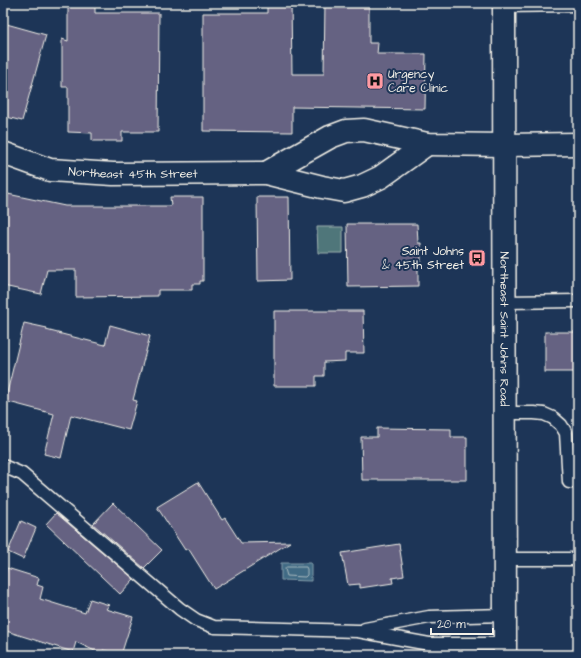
<svg xmlns="http://www.w3.org/2000/svg" width="581" height="658" viewBox="0 0 581 658" font-family="'Architects Daughter',sans-serif">
<rect width="100%" height="100%" fill="#1d3557"/>
<filter id="ink" filterUnits="userSpaceOnUse"><feTurbulence type="fractalNoise" baseFrequency=".025" numOctaves="2"/><feDisplacementMap in="SourceGraphic" scale="8" xChannelSelector="R" yChannelSelector="G"/><feConvolveMatrix kernelMatrix="1 2 1 2 8 2 1 2 1" color-interpolation-filters="sRGB"/></filter>
<g filter="url(#ink)">
<polygon fill="#4f767a" stroke="#a2b4b1" points="317,227 343,227 343,253 318,253"/>
<polygon fill="#3f6a84" stroke="#87a0ac" points="281,563 311,563 311,581 281,580"/>
<g fill="none" stroke-linecap="round" stroke-linejoin="round">
<polygon stroke="#acbbc0" stroke-width="1" points="287,567 306,567 307,569 307,575 305,577 287,576 285,569"/>
</g>
<g fill="#656282" stroke="#f4f1e8">
<polygon points="68,3 95,3 95,13 159,13 158,132 122,132 122,141 92,141 92,133 68,132 68,87 62,87 62,39 68,41"/>
<polygon points="267,3 291,3 292,74 324,74 325,3 369,3 369,43 378,43 377,54 426,54 425,109 292,107 292,132 203,131 203,13 267,13"/>
<polygon points="3,23 46,35 22,121 3,116"/>
<polygon points="3,193 65,206 171,206 170,197 203,197 203,281 200,281 200,284 192,284 192,290 158,290 158,296 76,297 76,270 47,270 41,294 3,286"/>
<polygon points="257,197 289,197 290,280 258,281"/>
<polygon points="347,224 417,224 418,243 421,243 421,266 418,266 418,286 348,287"/>
<polygon points="274,311 363,311 364,353 345,353 345,361 324,362 324,376 316,376 316,386 274,386"/>
<polygon points="24,323 47,328 46,330 105,345 110,325 150,336 133,400 137,401 129,430 71,415 61,458 44,454 54,414 5,401"/>
<rect x="545" y="332" width="33" height="40"/>
<polygon points="377,428 451,429 451,437 467,437 467,480 362,480 361,437 377,437"/>
<polygon points="198,482 222,520 225,518 241,543 290,542 214,589 188,548 185,550 157,507"/>
<polygon points="113,503 162,550 144,568 93,524"/>
<polygon points="56,513 134,579 120,594 46,524"/>
<polygon points="21,521 36,528 23,559 8,552"/>
<polygon points="399,544 404,576 392,578 393,583 360,588 360,584 348,585 342,553"/>
<polygon points="7,568 39,578 37,585 43,587 40,599 85,613 90,599 109,605 106,609 133,617 121,655 103,650 101,654 76,642 73,652 3,630 3,582"/>
</g>
<g fill="none" stroke-linecap="round" stroke-linejoin="round">
<defs>
<g id="lane">
<polyline points="504,6 578,5"/>
<polyline points="504,302 578,301"/>
<polyline points="505,413 534,413 544,414 553,418 561,425 566,433 569,482 578,482"/>
<polyline points="3,466 22,474 180,609 196,620 214,627 358,631 429,644 505,644"/>
<polyline points="505,559 578,559"/>
<polyline points="365,629 429,617 505,615"/>
</g>
<g id="street">
<path id="s1" d="M3,153L50,170L113,174L266,173L322,187L344,191L362,186L381,177L427,144"/>
<polyline points="266,173 330,137 346,131 364,130 427,144 504,145 578,144"/>
</g>
<g id="secondary">
<path id="s2" d="M504,3L505,655"/>
</g>
</defs>
<use href="#lane" stroke="#f4f1e8" stroke-width="15"/>
<use href="#street" stroke="#f4f1e8" stroke-width="25"/>
<use href="#secondary" stroke="#f4f1e8" stroke-width="25"/>
<use href="#lane" stroke="#1d3557" stroke-width="12"/>
<use href="#street" stroke="#1d3557" stroke-width="22"/>
<use href="#secondary" stroke="#1d3557" stroke-width="22"/>
</g>
</g>
<defs>
<symbol id="hospital-square" viewBox="-11 -11 22 22"><rect x="-9" y="-9" width="18" height="18" rx="4" fill="#ff9aa2" stroke="#1d3557"/><path d="M-5-5h3v3.5h4V-5h3V5h-3V1.5h-4V5h-3Z" fill="#111"/></symbol>
<symbol id="bus-square" viewBox="-11 -11 22 22"><rect x="-9" y="-9" width="18" height="18" rx="4" fill="#ff9aa2" stroke="#1d3557"/><path d="M-5-6H5V4H4V6H2V4H-2V6H-4V4H-5ZM-3.5-4V0h7V-4ZM-3.5 1.2v1.5H-2V1.2ZM2 1.2v1.5H3.5V1.2Z" fill="#111"/></symbol>
</defs>
<g fill-rule="evenodd">
<use href="#hospital-square" x="365" y="71" width="20" height="20"/>
<use href="#bus-square" x="467" y="248" width="20" height="20"/>
</g>
<g text-anchor="middle" dominant-baseline="central" stroke-width="4" stroke-linejoin="round" paint-order="stroke">
<g font-size="12" fill="#f4f1e8" stroke="#1d3557" text-anchor="start">
<text x="388" y="74">Urgency<tspan x="388" dy="14">Care Clinic</tspan></text>
<text x="464" y="251" text-anchor="end">Saint Johns<tspan x="464" dy="14">&amp; 45th Street</tspan></text>
</g>
<g font-size="12" fill="#f4f1e8" stroke="#1d3557">
<text stroke="none"><textPath href="#s1" startOffset="133">Northeast 45th Street</textPath></text>
<text stroke="none"><textPath href="#s2" startOffset="326">Northeast Saint Johns Road</textPath></text>
</g>
</g>
<rect width="581" height="658" fill="none" stroke="#1d3557" stroke-width="16"/>
<rect x="8" y="8" width="565" height="642" fill="none" stroke="#f4f1e8" stroke-width="1.5" filter="url(#ink)"/>
<path d="M431 628v6h62v-6" fill="none" stroke="#f4f1e8" stroke-width="2"/>
<text x="437" y="628" font-size="12" fill="#f4f1e8" stroke="#1d3557" stroke-width="3" paint-order="stroke">20 m</text>
</svg>
